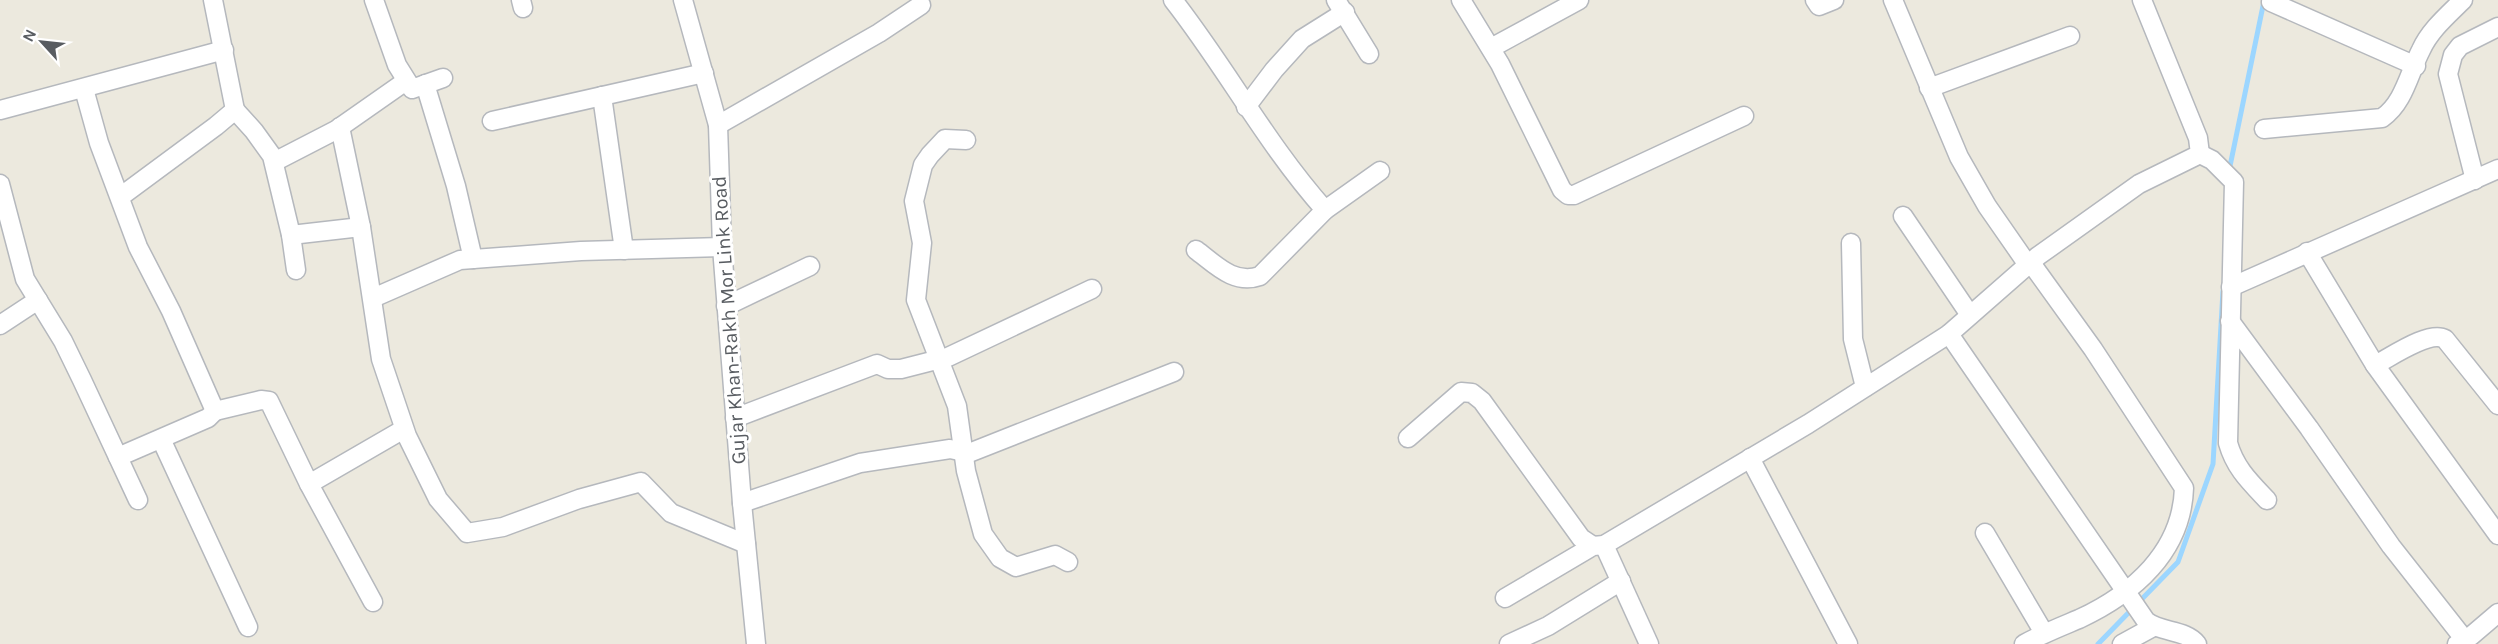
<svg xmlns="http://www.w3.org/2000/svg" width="2498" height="644" viewBox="0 0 2498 644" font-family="Karla,sans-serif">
<rect width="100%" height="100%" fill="#ece9de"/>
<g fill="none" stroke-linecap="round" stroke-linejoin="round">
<g stroke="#9cd6ff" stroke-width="5">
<polyline points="2229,171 2264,1"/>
<polyline points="2098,644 2178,562 2213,464 2223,291"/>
</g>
<defs>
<g id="street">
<polyline points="374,0 397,65 412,89 443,78"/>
<polyline points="521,0 523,8"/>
<polyline points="683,0 718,125 722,247 742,503 756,644"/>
<path d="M1173,0C1227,69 1267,145 1325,210"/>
<polyline points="1336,0 1369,54"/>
<polyline points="1461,0 1500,64 1562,190 1568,195 1574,195 1744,116"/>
<polyline points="1815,0 1819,6 1834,0"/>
<polyline points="1893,0 1959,157 1987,206 2028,265"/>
<polyline points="2271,2 2416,66"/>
<polyline points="1491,48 1579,0"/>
<polyline points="425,84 456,186 473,259"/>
<polyline points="1929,88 2070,36"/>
<polyline points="84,89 99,143 138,247 171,311 215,411 208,418 118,457"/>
<polyline points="602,96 624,250"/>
<polyline points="1246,107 1274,70 1302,39 1345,12"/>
<polyline points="0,110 224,50"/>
<polyline points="235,110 254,131 272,156 291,235 296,270"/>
<polyline points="492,121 704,73"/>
<polyline points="718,125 879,33 921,5"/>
<polyline points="340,127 361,227 381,359 407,436 438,499 467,533 503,527 579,499 641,482 671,513 746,544"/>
<path d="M2264,129L2382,118C2404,103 2409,73 2421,50C2430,30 2448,15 2463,0"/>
<polyline points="966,140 945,139 930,155 923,165 914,201 922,243 916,300 957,406 966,471 983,534 1000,558 1016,567 1055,555 1068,562"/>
<path d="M2200,154L2212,160L2234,182L2228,443C2235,468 2250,482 2267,500"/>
<polyline points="274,162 336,130 406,81"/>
<polyline points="2475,180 2448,74 2453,55 2460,46 2498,27"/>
<polyline points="0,184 25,279 63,341 82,380 138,500"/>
<polyline points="120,197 216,126 235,110 213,0"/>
<polyline points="1903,216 1970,315"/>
<polyline points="291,235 361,227"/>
<polyline points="1851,243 1853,339 1865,387"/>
<path d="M1196,250C1216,265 1234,285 1260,276L1325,210L1380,171"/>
<polyline points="2307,252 2375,365 2498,535"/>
<polyline points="2231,287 2498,169"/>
<polyline points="373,298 460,260 581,251 722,247"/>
<polyline points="726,306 810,266"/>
<polyline points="2230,321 2309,428 2391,546 2465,640"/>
<polyline points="0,325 38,300"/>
<path d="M1949,334L2146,621C2161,633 2185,629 2197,644"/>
<path d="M2375,365C2391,357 2429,330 2445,339L2498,405"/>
<polyline points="215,411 261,400 269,401 309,484 373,602"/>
<polyline points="735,418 877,364 888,369 901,369 948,357 1092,289"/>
<polyline points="1408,438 1461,392 1472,393 1482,401 1581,538 1593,546"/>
<polyline points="161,439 248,627"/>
<polyline points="1750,458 1848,644"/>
<polyline points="309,484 404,429"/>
<polyline points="742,503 860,463 950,449 969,453 1174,372"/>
<polyline points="1985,533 2044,633"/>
<polyline points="1604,545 1649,644"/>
<polyline points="1505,598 1593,546 1604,545 1808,424 1949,334 2038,256 2139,184 2200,154 2198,138 2142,0"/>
<polyline points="1509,644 1548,626 1621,581"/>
<path d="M2024,644C2042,634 2060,627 2079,619C2133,594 2182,552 2184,488L2093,349L2031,263"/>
<polyline points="2122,644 2153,627"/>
<polyline points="2457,644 2471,636 2498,613"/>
</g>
</defs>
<use href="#street" stroke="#b5b8bd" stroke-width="21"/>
<use href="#street" stroke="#fff" stroke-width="18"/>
</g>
<g text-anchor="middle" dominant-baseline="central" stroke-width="6" stroke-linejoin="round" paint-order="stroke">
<g font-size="20" fill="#585c61" stroke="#fff">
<text transform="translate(729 320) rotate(-94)">Gujar Khan-Rakh Mor Link Road</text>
</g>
</g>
<g transform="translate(42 42) rotate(297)" stroke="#ffffff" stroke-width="4.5" paint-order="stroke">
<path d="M0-4.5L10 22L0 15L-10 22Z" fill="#585c61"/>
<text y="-9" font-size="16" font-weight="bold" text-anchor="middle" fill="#585c61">N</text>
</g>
</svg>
